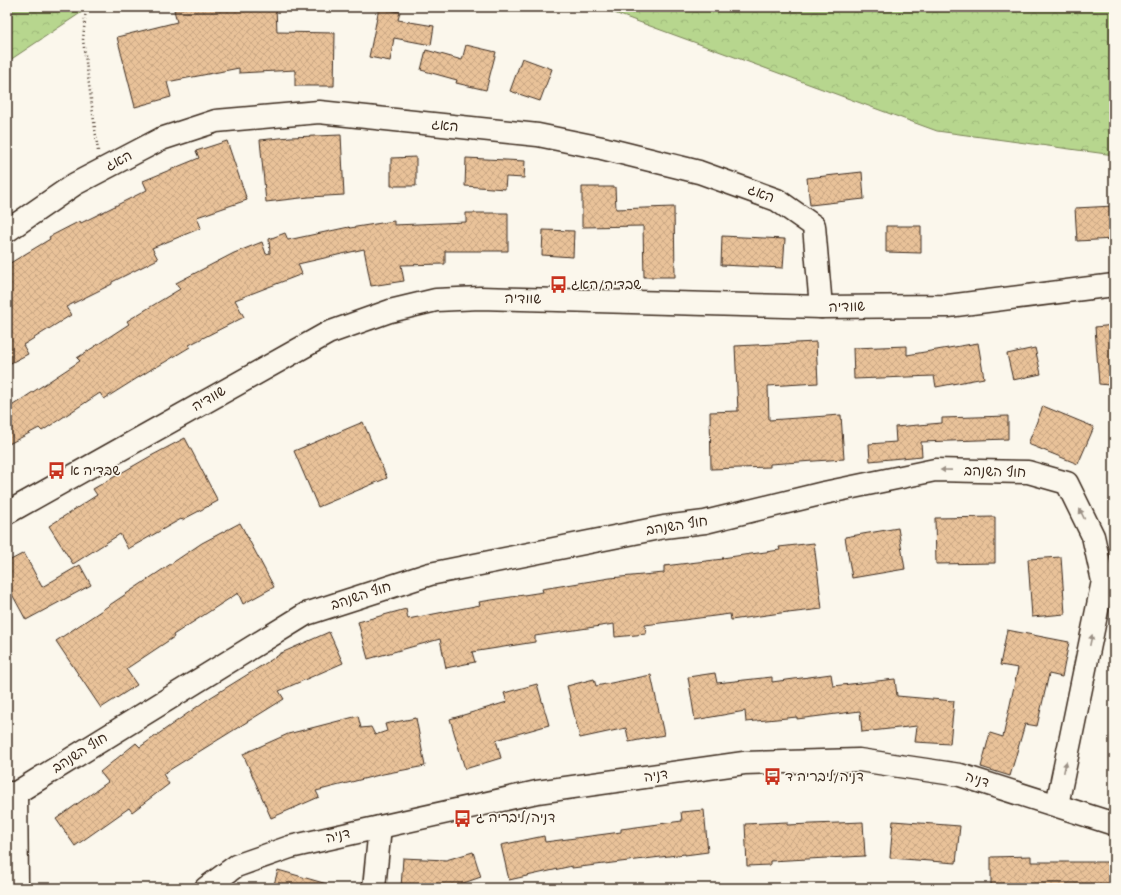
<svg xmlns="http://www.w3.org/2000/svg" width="1121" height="895" viewBox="0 0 1121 895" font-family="Mynerve,'Playpen Sans Hebrew',sans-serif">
<defs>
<pattern id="forest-crowns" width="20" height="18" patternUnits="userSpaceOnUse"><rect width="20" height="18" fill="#b7d68e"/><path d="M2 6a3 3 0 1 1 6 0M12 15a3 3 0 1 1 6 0" fill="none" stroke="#9eb87a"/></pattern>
<pattern id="building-cross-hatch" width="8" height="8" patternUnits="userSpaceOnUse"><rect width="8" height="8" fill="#e9c299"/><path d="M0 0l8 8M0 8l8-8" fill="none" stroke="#c9a783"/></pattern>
</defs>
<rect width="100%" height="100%" fill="#fbf7ec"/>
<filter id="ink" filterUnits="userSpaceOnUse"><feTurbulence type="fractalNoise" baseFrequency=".025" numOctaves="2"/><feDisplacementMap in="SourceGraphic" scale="8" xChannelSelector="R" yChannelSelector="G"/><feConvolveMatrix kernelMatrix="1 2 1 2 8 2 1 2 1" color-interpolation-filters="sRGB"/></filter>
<g filter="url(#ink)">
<g fill="url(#forest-crowns)" stroke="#798056">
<polygon points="7,7 94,7 88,8 7,62"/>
<polygon points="598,7 1114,7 1114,155 937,131"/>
</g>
<g fill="url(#building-cross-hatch)" stroke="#3b2a1e">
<polygon points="187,7 276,7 277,32 335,33 334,86 295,86 295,70 239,73 239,68 167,82 171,97 135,107 117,37 177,22 174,10"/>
<polygon points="379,8 400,12 398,20 434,26 431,45 394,38 390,61 369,57"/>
<polygon points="466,45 496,52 486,90 456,83 457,80 421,70 426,50 462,60"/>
<polygon points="522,58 552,69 540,101 510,91"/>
<polygon points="341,135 344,195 309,197 266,202 260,140 290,137"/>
<polygon points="227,141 247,200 197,217 201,228 152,248 158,259 112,282 112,284 66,307 71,315 23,345 28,354 7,365 7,265 50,239 49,237 80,221 81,223 147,190 143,181 199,158 196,151"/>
<polygon points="416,157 416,186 391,186 391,158"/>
<polygon points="466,158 525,161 524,178 506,177 505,189 465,186"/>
<polygon points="862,172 864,199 810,205 807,178"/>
<polygon points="582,187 615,187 616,209 674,207 675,277 644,277 643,226 582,227"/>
<polygon points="1114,206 1114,239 1077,241 1075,208"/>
<polygon points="466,213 508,213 508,251 445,251 445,264 401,265 404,281 371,286 364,249 298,264 302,274 235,300 244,317 189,345 190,347 155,368 155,367 104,399 100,393 42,431 39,428 7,445 7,409 80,361 77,358 129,324 127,321 180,289 176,283 234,253 262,242 266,254 270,253 269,239 285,233 288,240 349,227 350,228 394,221 394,225 466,222"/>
<polygon points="886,226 921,226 921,253 886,252"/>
<polygon points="543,230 574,231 573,257 542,255"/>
<polygon points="722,236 785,239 783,268 721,265"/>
<polygon points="1114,325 1114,380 1109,385 1099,384 1095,327"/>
<polygon points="816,342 818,383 768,386 769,420 841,415 844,459 770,464 770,467 711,469 710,412 738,411 735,346"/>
<polygon points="978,343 984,378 936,387 934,376 854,379 853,348 907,346 907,355"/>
<polygon points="1035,348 1041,374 1013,380 1007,354"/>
<polygon points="1043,406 1094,427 1078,464 1028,444"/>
<polygon points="1008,416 1008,439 921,442 922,456 870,461 869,444 896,442 895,427 942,423 942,418"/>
<polygon points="363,422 387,478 318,507 294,451"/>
<polygon points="185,438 218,501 182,520 181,519 128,549 120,534 73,564 49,526 97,495 93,489 149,457"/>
<polygon points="995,517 995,563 936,564 935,518"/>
<polygon points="240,523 274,587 243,604 238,593 173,635 174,637 126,669 137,685 101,708 56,641 202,543"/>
<polygon points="898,528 905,569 852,578 845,537"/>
<polygon points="814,543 822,609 788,613 788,612 731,620 730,614 645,625 646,634 615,637 614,624 535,636 535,642 472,652 475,662 446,668 440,639 368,659 358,622 406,609 408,619 480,605 479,602 543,592 542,589 610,578 664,573 664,566 723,559 722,558 780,550 779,547"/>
<polygon points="24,553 42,587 80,565 91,585 26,620 7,585 7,562"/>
<polygon points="1061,557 1065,614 1032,617 1028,559"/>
<polygon points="1007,630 1069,642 1062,677 1049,674 1037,726 1025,724 1010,776 981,767 990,733 1003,737 1018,668 1000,665"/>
<polygon points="329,632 343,663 279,691 284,699 163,774 169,784 132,812 129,808 75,846 56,819 108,782 100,772 136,743 140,747 208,699 279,655 279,654"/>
<polygon points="715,673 717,683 772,677 772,682 831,674 833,686 895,679 897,696 954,701 950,744 915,742 917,726 862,732 860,711 797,719 797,717 746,722 745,711 695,720 688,677"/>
<polygon points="651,675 664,735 629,742 626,728 580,738 567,686 594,679 596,686"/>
<polygon points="537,684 549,725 496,740 501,758 465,769 450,719 507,702 504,693"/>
<polygon points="358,716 361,728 371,727 375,735 387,731 385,724 416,718 425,766 383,774 316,791 319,797 271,818 243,754 288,734"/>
<polygon points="704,810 708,852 685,855 685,854 572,868 572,866 509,880 501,845 544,836 545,842 621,832 621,829 682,821 681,812"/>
<polygon points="893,821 960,826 956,863 890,858"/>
<polygon points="787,822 787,825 863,822 865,856 770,861 770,865 747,866 745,824"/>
<polygon points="473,852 481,877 449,888 401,888 403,858 446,860"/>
<polygon points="1031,856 1031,862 1114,862 1114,888 991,888 991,857"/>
<polygon points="278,870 327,884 326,888 273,888"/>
</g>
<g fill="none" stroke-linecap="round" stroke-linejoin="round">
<defs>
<g id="minor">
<polyline points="7,231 75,184 161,139 216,121 319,112 538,135 602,148 699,172 777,200 814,226 821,307"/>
<polyline points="7,513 328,333 390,311 436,300 480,298 821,307 948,306 1114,285"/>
<polyline points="7,793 16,793 306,614 430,574 664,527 705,522 824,493 935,470 1028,472 1067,483 1093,536 1103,581 1057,805"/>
<polyline points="16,793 17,882 16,888"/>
<polyline points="206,888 236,866 290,847 537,792 744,763 859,760 960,775 1111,823 1114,823"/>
<polyline points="374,888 380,827"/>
</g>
</defs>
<use href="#minor" stroke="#3b2a1e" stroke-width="25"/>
<polyline stroke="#3b2a1e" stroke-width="2.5" stroke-dasharray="1 3" stroke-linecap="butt" points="86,7 83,40 98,151"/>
<use href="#minor" stroke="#fbf7ec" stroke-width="22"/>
</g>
<defs><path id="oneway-solid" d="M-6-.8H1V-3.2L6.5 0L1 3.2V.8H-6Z"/></defs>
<g fill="#9b9085">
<use href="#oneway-solid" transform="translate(946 470) rotate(-179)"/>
<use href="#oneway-solid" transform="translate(1082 514) rotate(-116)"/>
<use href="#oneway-solid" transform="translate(1091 640) rotate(-78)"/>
<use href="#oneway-solid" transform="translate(1065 767) rotate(-78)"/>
</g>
</g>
<defs>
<symbol id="bus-bare" viewBox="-9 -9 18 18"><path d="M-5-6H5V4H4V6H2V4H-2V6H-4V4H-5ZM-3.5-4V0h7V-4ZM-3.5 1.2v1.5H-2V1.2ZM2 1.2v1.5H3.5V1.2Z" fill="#c8321e" stroke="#fbf7ec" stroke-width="2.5" paint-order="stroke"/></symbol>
</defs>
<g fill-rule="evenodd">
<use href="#bus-bare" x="546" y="272" width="25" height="25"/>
<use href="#bus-bare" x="44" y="458" width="25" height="25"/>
<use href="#bus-bare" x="760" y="764" width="25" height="25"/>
<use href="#bus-bare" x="450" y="806" width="25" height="25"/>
</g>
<g text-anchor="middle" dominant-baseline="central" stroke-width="3" stroke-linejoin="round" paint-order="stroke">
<g font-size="14" fill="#3b2a1e" stroke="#fbf7ec">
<text transform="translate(445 126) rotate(6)">האג</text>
<text transform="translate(119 161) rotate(-28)">האג</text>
<text transform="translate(761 194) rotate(21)">האג</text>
<text transform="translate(523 299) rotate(1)">שוודיה</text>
<text transform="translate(847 307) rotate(-2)">שוודיה</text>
<text transform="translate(209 399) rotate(-30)">שוודיה</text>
<text transform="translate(995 472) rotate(2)">חוף השנהב</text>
<text transform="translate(677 526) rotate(-9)">חוף השנהב</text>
<text transform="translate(361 596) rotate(-18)">חוף השנהב</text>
<text transform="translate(80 753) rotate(-32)">חוף השנהב</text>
<text transform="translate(656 776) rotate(-8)">דניה</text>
<text transform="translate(977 780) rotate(17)">דניה</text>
<text transform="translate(338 836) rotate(-13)">דניה</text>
</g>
<g font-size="14" fill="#3b2a1e" stroke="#fbf7ec" text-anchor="start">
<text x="571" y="285">שבדיה/האג</text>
<text x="70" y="471">שבדיה א</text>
<text x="785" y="777">דניה/ליבריה ד</text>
<text x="476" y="818">דניה/ליבריה ג</text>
</g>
</g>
<rect width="1121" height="895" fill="none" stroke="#fbf7ec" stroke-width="24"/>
<rect x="12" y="12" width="1097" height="871" fill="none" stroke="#3b2a1e" stroke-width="1.5" filter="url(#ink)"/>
</svg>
